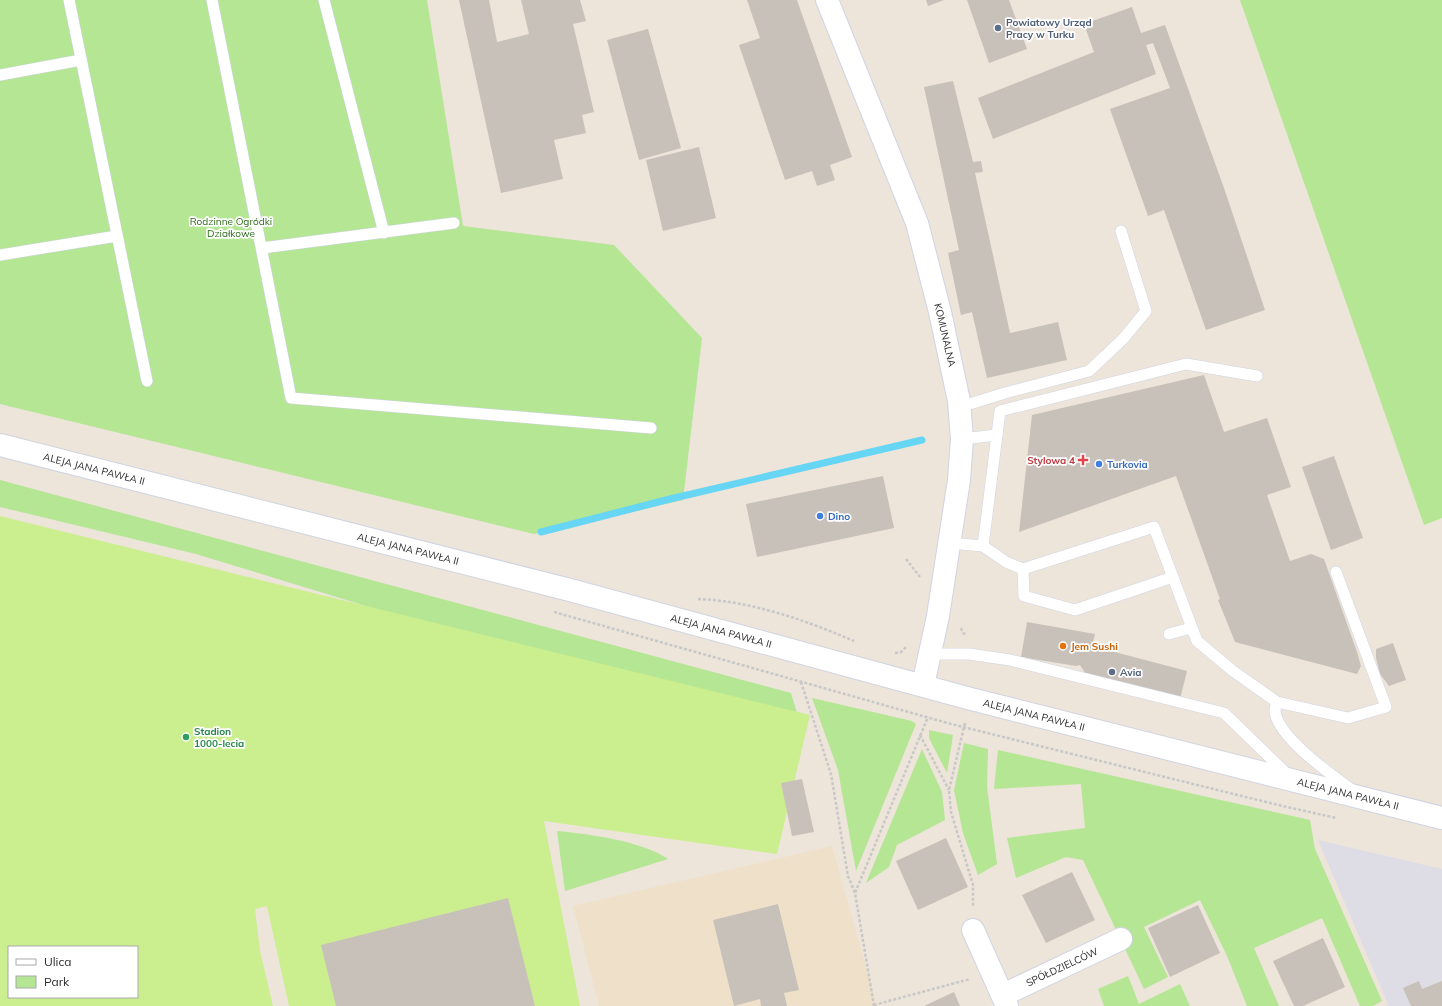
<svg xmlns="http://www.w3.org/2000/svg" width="1442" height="1006" viewBox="0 0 1442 1006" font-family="Mulish,sans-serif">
<rect width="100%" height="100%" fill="#ede4da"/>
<polygon fill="#dedce4" points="1318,840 1442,869 1442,1006 1386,1006 1388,1004"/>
<polygon fill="#efe1c9" points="832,846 877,1006 599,1006 573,906"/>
<g fill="#b4e694">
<polygon points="0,0 427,0 463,226 614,245 702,338 683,500 534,534 0,404"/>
<polygon points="1240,0 1442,0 1442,518 1424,525"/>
<polygon points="0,480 791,693 797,713 392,614 196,554 0,507"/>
<polygon points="812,698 912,721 916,724 856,871 838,770"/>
<polygon points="929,730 953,735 947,773 929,738"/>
<polygon points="964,743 988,749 987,787 997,864 978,875 963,833 954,790"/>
<polygon points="922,749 942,792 945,820 897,845 889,867 866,883"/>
<polygon points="998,750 1310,820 1315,849 1382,1001 1373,1006 1360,1006 1322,918 1254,948 1279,1006 1247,1006 1227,956 1200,900 1144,927 1168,977 1144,989 1083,860 1066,857 1016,878 1007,838 1085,828 1081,784 994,789"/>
<path d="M557,831C589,834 642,841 668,859L565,891Z"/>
<polygon points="1128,976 1139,1004 1180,984 1190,1006 1104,1006 1098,989"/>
</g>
<path fill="#cbee8f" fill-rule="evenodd" d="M0,516L810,715L777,854L544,821L580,1006H289L267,906L255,909L260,951L273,1006H0ZM9,947H137V997H9Z"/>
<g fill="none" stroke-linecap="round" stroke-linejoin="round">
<polyline stroke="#67d6f5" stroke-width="7" points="541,532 670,499 922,440"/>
</g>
<g fill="#c8c1ba">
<polygon points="459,0 489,0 497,42 529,34 521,0 580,0 586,21 573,24 594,112 582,115 586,133 554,140 563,179 501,193"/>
<polygon points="747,0 797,0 852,157 830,165 835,180 817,186 812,171 785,180 739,45 760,38"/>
<polygon points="926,0 944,0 928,6"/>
<polygon points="967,0 1009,0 1027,49 989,63"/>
<polygon points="1132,7 1141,33 1165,25 1224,188 1265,310 1206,330 1164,210 1148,216 1110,109 1170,88 1153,43 1146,45 1156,74 993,139 978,98 1094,52 1084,24"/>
<polygon points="648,29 681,148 639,160 607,40"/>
<polygon points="953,81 973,162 981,161 983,172 975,173 1010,333 1058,322 1067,360 987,378 972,312 961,315 948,253 959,250 924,87"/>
<polygon points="699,147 716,218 663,231 646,160"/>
<polygon points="1204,375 1224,432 1267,418 1291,487 1267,495 1283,541 1290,561 1311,554 1324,559 1357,652 1361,666 1357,674 1235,642 1218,600 1220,599 1176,476 1019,532 1032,415"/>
<polygon points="1334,456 1363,538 1331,550 1302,467"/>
<polygon points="883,476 894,528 757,557 746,504"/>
<polygon points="1027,622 1095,634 1092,646 1187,671 1178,707 1093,685 1080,665 1076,666 1021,657"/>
<polygon points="1393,643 1406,680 1389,686 1380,674 1376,658 1376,649"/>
<polygon points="802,779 814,832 792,836 781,783"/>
<polygon points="946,838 968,887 918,910 896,861"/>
<polygon points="1072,872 1095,920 1046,943 1022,895"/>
<polygon points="508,898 535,1006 336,1006 321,945"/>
<polygon points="778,904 799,990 784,993 787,1006 761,1006 760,999 734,1006 713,920"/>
<polygon points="1198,905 1220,953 1170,977 1148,928"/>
<polygon points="1323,938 1345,987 1303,1006 1294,1006 1273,961"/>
<polygon points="1419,981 1422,989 1442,981 1442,1006 1411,1006 1403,988"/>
<polygon points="954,992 960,1006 924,1006"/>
</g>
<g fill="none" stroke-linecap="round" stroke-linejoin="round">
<defs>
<g id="service">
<polyline points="69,0 147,381"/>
<polyline points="212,0 291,398 651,428"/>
<polyline points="324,0 384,233"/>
<polyline points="0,75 81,60"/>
<polyline points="262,248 454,223"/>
<polyline points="0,255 117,236"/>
<polyline points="960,407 1005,393 1089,371 1123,339 1146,311 1121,231"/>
<polyline points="962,439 997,435"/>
<polyline points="950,543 983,546 1000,411 1186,364 1257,376"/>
<polyline points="983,546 1006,562 1023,569"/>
<path d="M1336,572L1386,707L1348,718L1277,702C1276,705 1275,708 1275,711C1277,737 1332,775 1352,790"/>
<polyline points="1173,577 1075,610 1024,596 1023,569 1154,527 1197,641 1233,671 1277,702"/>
<polyline points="1169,634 1191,628"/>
<polyline points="930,654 969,654 1010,660 1224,713 1288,775"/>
</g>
<g id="minor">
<polyline points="827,0 917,223 940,312 959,401 962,439 959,480 938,616 923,685"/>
<polyline points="973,930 1007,1006"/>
<polyline points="1003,995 1121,939"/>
</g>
<polyline id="secondary" points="0,445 570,590 971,699 1442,818"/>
</defs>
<use href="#service" stroke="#d0d4e3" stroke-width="12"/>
<use href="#minor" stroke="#d0d4e3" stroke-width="24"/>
<use href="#secondary" stroke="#d0d4e3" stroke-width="24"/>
<g stroke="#c8c8c8" stroke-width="2.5" stroke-dasharray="3 2" stroke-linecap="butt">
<polyline points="906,559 920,577"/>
<path d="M698,599C751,601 805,620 854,641"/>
<polyline points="554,612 951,724 1274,804 1336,818"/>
<polyline points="961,628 963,633 967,635"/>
<polyline points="895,653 901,652 907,646"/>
<polyline points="801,682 831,774 848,876 855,893"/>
<polyline points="965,723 949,790 951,812 973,885 973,907"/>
<polyline points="920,735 949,790"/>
<polyline points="874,1005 970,979"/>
<polyline points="874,1006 855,893 928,717"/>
</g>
<use href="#service" stroke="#fff" stroke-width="11"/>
<use href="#minor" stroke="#fff" stroke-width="22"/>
<use href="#secondary" stroke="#fff" stroke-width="22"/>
</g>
<g fill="#5c6f8a" stroke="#fff" stroke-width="1.5">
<circle cx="998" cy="28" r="4"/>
<circle cx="1112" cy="672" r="4"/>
</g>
<path fill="#e0444e" stroke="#fff" stroke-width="1.5" d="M1081 454h4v4h4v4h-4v4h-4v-4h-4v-4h4z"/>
<g fill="#3f7fe0" stroke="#fff" stroke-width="1.5">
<circle cx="1099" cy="464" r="4"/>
<circle cx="820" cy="516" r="4"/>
</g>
<circle fill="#e8710a" stroke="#fff" stroke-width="1.5" cx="1063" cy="646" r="4"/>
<circle fill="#2e9e5b" stroke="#fff" stroke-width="1.5" cx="186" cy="737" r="4"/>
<g text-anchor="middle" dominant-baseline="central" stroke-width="3.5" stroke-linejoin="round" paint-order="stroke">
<g font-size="10" font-weight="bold" fill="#4e5e75" stroke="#fff" text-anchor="start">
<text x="1006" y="22">Powiatowy Urząd<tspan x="1006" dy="12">Pracy w Turku</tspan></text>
<text x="1120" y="672">Avia</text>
</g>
<g font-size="10" fill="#2c6a16" stroke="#fff">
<text x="231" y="221">Rodzinne Ogródki<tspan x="231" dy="12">Działkowe</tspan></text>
</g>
<g font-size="10" fill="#2a2a2a" stroke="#fff">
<text transform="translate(945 335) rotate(77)">KOMUNALNA</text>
<text transform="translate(94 469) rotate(14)">ALEJA JANA PAWŁA II</text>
<text transform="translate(408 549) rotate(14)">ALEJA JANA PAWŁA II</text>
<text transform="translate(721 631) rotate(15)">ALEJA JANA PAWŁA II</text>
<text transform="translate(1034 715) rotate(14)">ALEJA JANA PAWŁA II</text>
<text transform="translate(1348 794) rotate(14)">ALEJA JANA PAWŁA II</text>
<text transform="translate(1062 967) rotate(-25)">SPÓŁDZIELCÓW</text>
</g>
<g font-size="10" font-weight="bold" fill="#be3a42" stroke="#fff" text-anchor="end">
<text x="1075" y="460">Stylowa 4</text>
</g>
<g font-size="10" font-weight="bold" fill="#366cbe" stroke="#fff" text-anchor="start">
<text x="1107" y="464">Turkovia</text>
<text x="828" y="516">Dino</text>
</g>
<g font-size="10" font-weight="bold" fill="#c56008" stroke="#fff" text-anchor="start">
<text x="1071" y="646">Jem Sushi</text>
</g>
<g font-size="10" font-weight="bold" fill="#27864d" stroke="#fff" text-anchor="start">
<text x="194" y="731">Stadion<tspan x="194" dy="12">1000-lecia</tspan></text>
</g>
</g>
<rect x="8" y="946" width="130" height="52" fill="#ffffff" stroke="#aaaaaa"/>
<rect x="16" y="959" width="20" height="6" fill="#ffffff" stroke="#aaaaaa"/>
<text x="44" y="966" font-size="12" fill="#2a2a2a">Ulica</text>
<rect x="16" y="976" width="20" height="12" fill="#b4e694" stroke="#aaaaaa"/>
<text x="44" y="986" font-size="12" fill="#2a2a2a">Park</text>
</svg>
